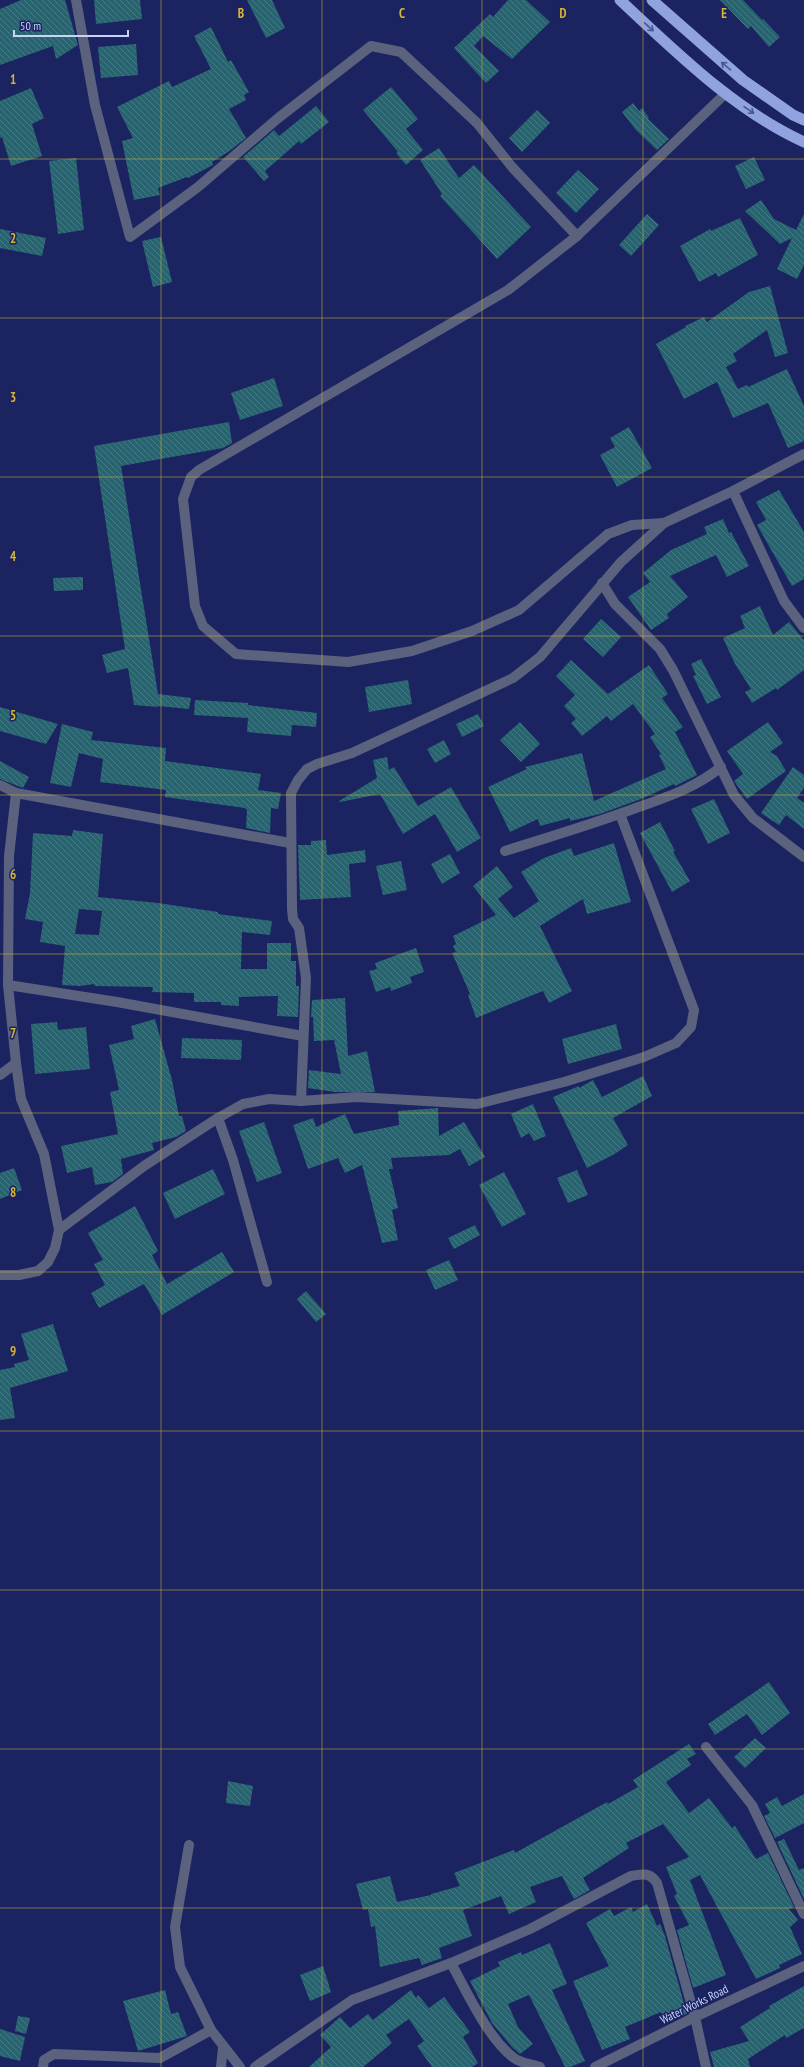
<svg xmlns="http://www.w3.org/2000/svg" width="804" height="2067" viewBox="0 0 804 2067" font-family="'PT Sans Narrow',sans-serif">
<defs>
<pattern id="building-back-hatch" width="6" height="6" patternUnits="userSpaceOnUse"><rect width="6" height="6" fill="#266470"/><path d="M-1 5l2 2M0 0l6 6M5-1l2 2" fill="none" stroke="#447985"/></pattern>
</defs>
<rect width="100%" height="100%" fill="#1b2361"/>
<g fill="url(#building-back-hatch)" fill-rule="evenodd">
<polygon points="21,0 65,0 78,45 56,59 53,46 0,65 0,9"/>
<polygon points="94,0 140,0 142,19 96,24"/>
<polygon points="247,0 272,0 285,28 266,38"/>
<polygon points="508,0 526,0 550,22 512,59 483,36 474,46 499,71 486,83 454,48 490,14 493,17"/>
<polygon points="720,0 743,0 762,20 763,19 780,37 769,47 751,26 748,29"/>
<polygon points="211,27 228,62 231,60 249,92 244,95 246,100 229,109 246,138 228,152 212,162 213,165 188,178 187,177 158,188 160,195 134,200 122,141 133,138 117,107 169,81 172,87 211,69 194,36"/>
<polygon points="136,44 138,75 101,78 98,47"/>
<polygon points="391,87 418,119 406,129 423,150 406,165 396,153 398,152 363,110"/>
<polygon points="31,88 44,118 32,124 42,156 11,166 2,137 0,138 0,101"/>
<polygon points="633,103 639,111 642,108 649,118 648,119 669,139 657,150 636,130 622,112"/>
<polygon points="316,106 329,122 301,144 299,141 265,171 269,177 264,181 243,157 274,130 279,136"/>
<polygon points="537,110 550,123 522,152 509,138"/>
<polygon points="439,148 459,178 474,165 531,227 497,259 440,196 442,194 420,160"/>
<polygon points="754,157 765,180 746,189 735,166"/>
<polygon points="76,158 84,230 58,234 49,161"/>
<polygon points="578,170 599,189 576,213 556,193"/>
<polygon points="761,200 774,219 796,230 804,214 804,265 797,279 777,269 792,238 780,244 745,211"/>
<polygon points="647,214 659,225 631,256 619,245"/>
<polygon points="740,218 758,255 718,277 716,273 699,282 680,246 710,229 711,231"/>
<polygon points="0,229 46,238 42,256 0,248"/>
<polygon points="161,237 172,282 153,287 142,241"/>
<polygon points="770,286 788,353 775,357 767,330 733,354 737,361 726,367 738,389 747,385 748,387 787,369 804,406 804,441 788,448 768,403 733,418 717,382 684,399 656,344 686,327 685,326 704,317 707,322 749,292"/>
<polygon points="274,378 283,406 240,420 231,393"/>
<polygon points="229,422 232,443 223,448 121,466 158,694 191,698 189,709 158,706 158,707 134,705 128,668 107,673 102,655 125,649 94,446"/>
<polygon points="629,427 652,468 617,487 600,455 615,447 610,438"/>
<polygon points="779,490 804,532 804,579 792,586 757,525 766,520 756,502"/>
<polygon points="723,519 729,533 731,532 749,566 727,577 716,555 670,576 688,597 667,614 669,618 651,630 628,597 650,582 643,573 671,550 707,534 704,527"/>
<polygon points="83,577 83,590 54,591 53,578"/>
<polygon points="760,606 773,635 789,622 804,640 804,670 777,690 776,688 752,703 745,692 751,689 735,664 723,638 745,628 740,616"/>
<polygon points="601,619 621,637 603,657 583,639"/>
<polygon points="701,659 721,697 707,704 693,676 696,675 691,664"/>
<polygon points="571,660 608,694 649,665 668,694 662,698 683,727 675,732 697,775 675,786 674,784 641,799 600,814 570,821 570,818 540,826 538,819 510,832 488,787 527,769 525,767 582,753 594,801 666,769 659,755 661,754 650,737 655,734 633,704 611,721 607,716 582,736 571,723 576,719 564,706 575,695 556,676"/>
<polygon points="408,680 412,704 369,712 365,687"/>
<polygon points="195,700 248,703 248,705 317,713 316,727 292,725 291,736 247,732 248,718 194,715"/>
<polygon points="0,707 58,724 46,744 0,731"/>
<polygon points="478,714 484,726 462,737 456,724"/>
<polygon points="520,722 540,744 521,762 500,740"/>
<polygon points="768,722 783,743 770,752 777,756 786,771 747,799 734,781 743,774 727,751"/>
<polygon points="62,724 93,732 91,740 166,748 165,761 261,774 258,790 281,793 278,809 271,808 270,833 246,828 247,810 245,808 165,797 166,790 100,782 103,759 79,753 71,787 50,783"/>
<polygon points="444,740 451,754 435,763 427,749"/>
<polygon points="387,757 389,770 394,767 418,806 451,787 481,838 457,852 435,814 403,834 380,794 340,802 339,801 377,778 373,760"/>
<polygon points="0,761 29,777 23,788 0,779"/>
<polygon points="793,767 804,775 804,788 797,798 804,803 804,829 786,815 779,825 761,813"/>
<polygon points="714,799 730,833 708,844 691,809"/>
<polygon points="660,822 675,851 673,852 690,881 672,892 640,833"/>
<path d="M73,830L103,834L98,897L158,903L218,912V914L272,921L270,935L242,932L241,969H267V943H291V961H296V986H299L298,1017L277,1016L278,996L239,997V1006L221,1005V1002H194V993L152,992L153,987L95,986L94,984L80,986L62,985L65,946L40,942L43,922L25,919L30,893L33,833L72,836ZM79,909L102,911L99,935L75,934Z"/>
<polygon points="326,840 327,855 365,850 366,862 349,864 351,897 300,900 298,845 311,845 311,841"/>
<polygon points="614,843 631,902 587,914 583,899 540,926 572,991 549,1003 543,991 476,1018 468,995 470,994 452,953 456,952 453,946 456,944 453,936 496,915 473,886 497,866 513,887 498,899 514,918 539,901 521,872 544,858 571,848 574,856"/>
<polygon points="450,854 460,873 442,884 431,864"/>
<polygon points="401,861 407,890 383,895 376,866"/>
<polygon points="416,948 424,972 410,977 412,983 391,991 390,987 376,992 369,971 377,969 375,963"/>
<polygon points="345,998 348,1056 367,1051 375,1092 335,1092 308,1088 309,1070 341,1074 334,1040 314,1041 313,1017 311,1017 312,1000"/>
<polygon points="155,1019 172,1080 179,1116 182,1116 186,1131 176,1137 152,1143 154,1150 121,1159 123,1174 112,1182 95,1185 92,1167 67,1173 61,1146 118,1134 110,1092 119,1090 109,1045 134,1039 131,1026"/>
<polygon points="57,1022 58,1030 86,1027 90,1069 35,1074 31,1024"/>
<polygon points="616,1024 622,1049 568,1064 562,1039"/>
<polygon points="182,1038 242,1040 241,1060 181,1058"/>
<polygon points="643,1076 652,1096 613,1118 628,1145 613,1155 587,1168 553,1097 579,1086 579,1088 593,1080 602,1097"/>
<polygon points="533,1104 546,1136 534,1141 529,1133 521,1138 511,1114"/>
<polygon points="438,1108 439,1136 464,1122 485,1157 469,1166 460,1149 449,1155 391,1158 393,1169 389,1169 398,1208 392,1210 398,1240 382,1243 362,1165 345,1173 338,1158 308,1169 293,1125 313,1118 316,1127 345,1114 354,1134 399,1125 398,1111"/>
<polygon points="264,1122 282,1173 257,1182 239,1131"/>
<polygon points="14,1168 22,1190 0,1199 0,1173"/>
<polygon points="213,1169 225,1194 175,1219 163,1193"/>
<polygon points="577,1170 588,1195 568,1203 557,1178"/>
<polygon points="504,1172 526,1214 502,1227 479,1185"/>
<polygon points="135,1206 158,1251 152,1255 167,1284 222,1252 234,1272 162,1315 144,1284 99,1308 91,1293 105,1285 94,1264 103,1260 88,1233"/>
<polygon points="475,1225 480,1235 454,1249 448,1238"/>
<polygon points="449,1260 458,1280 435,1290 426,1270"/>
<polygon points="306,1291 326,1314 316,1322 297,1299"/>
<polygon points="53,1324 68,1371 10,1388 15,1418 0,1420 0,1370 15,1367 14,1364 29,1360 21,1334"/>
<polygon points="769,1682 790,1713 762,1735 747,1714 715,1735 708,1724"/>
<polygon points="755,1738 766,1748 745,1768 734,1757"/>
<polygon points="689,1744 696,1754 687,1759 691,1765 666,1782 689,1813 709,1798 732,1828 735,1826 756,1859 768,1853 794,1907 789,1909 798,1920 790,1927 802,1954 779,1965 780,1968 756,1979 700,1875 690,1880 726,1975 693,1988 677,1930 689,1925 674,1896 677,1894 666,1867 689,1857 663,1824 626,1843 629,1848 583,1878 590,1890 574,1899 562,1876 530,1887 536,1902 509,1914 501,1896 463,1910 472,1936 439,1948 442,1958 422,1965 419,1958 380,1967 375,1926 371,1927 368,1909 363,1910 356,1884 390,1876 397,1902 431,1895 431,1894 460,1886 454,1873 514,1850 515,1853 607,1802 608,1804 638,1787 633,1780"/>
<polygon points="228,1781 253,1786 250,1806 226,1803"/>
<polygon points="804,1794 804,1823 775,1838 764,1816 770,1813 765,1804 777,1797 782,1806"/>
<polygon points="784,1839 799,1870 804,1868 804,1899 777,1842"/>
<polygon points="647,1904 657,1926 660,1924 665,1936 687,2014 664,2022 661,2012 625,2027 630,2039 602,2050 573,1981 609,1966 586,1923 610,1909 614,1916 631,1907 633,1912"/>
<polygon points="550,1943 567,1984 552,1990 585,2061 570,2067 565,2067 529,1995 508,2004 518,2027 533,2044 520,2054 512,2047 492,2023 470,1981 500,1966 498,1962 521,1952 522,1955"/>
<polygon points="323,1966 331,1992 310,2001 300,1975"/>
<polygon points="804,1986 804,2028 786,2038 785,2035 748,2059 750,2067 714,2067 710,2052 749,2041 740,2027 770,2008 769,2006"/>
<polygon points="165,1990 171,2014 178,2012 187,2036 138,2051 123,2001"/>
<polygon points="411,1990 416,1998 418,1995 429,2008 444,1997 470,2032 463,2037 478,2063 472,2067 432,2067 417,2046 424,2041 409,2019 386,2035 392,2043 363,2067 309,2067 331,2047 320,2035 340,2017 350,2028 368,2014 373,2020"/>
<polygon points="18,2016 30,2018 26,2034 15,2031"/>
<polygon points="0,2029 25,2037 20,2061 0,2056"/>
</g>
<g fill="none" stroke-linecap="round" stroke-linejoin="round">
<g stroke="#5a627e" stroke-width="10">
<polyline points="76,0 95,105 130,237 198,187 277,119 371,46 401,52 477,123 512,167 577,236"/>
<polyline points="733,491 784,601 804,628"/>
<polyline points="664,523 632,525 608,534 519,610 472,631 412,651 348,662 236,654 203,626 195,606 183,499 191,477 199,470 508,290 577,236 726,93"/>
<polyline points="602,583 615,604 660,649 673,670 734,795 753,818 804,857"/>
<polyline points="0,785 16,793 290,843"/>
<path d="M505,851C549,837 593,824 636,808C667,797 695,788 721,767"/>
<polyline points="8,985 117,1002 303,1036"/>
<polyline points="0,1075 16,1063"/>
<polyline points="301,1101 306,978 299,928 293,919 292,909 291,793 298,780 307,769 317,764 352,753 513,678 540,657 621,562 664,523 733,491 804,454"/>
<polyline points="218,1118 233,1160 267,1282"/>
<polyline points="59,1230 144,1166 218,1118 243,1104 269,1099 301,1101 357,1097 477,1104 564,1082 644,1057 676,1043 691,1027 694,1010 620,814"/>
<polyline points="0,1275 19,1275 38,1271 48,1262 55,1248 59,1230 44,1154 21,1099 16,1063 8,985 9,856 16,793"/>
<polyline points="706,1747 752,1805 804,1914"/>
<polyline points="189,1845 175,1927 180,1967 211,2030 240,2067"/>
<path d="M451,1963C466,1990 488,2039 514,2058C520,2063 532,2064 540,2067"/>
<polyline points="43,2067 44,2060 54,2054 160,2058 211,2030"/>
<polyline points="221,2067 223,2048"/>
<path d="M255,2067L352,2000L451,1963L530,1929L631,1876C643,1874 650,1872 657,1883L695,2017L706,2067"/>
<polyline points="595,2067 695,2017 804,1966"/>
</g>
<g stroke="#91a2e1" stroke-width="11">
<path d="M620,0C676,52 734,110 804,142"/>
<polyline points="652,0 743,80 793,115 804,120"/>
</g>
</g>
<defs><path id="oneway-shaft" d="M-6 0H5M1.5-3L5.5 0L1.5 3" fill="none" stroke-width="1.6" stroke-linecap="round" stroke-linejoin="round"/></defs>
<g stroke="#4a5694">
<use href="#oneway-shaft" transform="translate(649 27) rotate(43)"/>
<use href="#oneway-shaft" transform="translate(726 66) rotate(-140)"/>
<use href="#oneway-shaft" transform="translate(749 110) rotate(35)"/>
</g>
<path fill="none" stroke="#d8b434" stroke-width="1" stroke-opacity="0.55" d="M161,0V2067M322,0V2067M482,0V2067M643,0V2067M0,159H804M0,318H804M0,477H804M0,636H804M0,795H804M0,954H804M0,1113H804M0,1272H804M0,1431H804M0,1590H804M0,1749H804M0,1908H804"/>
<g text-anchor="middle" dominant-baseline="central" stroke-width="3" stroke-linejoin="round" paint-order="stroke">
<g font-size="12" fill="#c8d3fa" stroke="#1b2361">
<text transform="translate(694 2004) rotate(-26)">Water Works Road</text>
</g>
</g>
<g font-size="13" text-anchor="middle" font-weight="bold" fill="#d8b434" stroke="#1b2361" stroke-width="3" stroke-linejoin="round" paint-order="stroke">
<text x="241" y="18">B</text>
<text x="402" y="18">C</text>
<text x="563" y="18">D</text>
<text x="724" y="18">E</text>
<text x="13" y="84">1</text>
<text x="13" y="243">2</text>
<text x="13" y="402">3</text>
<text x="13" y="561">4</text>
<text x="13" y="720">5</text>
<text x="13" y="879">6</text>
<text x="13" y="1038">7</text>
<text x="13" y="1197">8</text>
<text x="13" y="1356">9</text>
</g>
<path d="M14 30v6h114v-6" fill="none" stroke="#c8d3fa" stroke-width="2"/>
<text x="20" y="30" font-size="12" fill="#c8d3fa" stroke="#1b2361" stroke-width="3" paint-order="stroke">50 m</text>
</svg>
